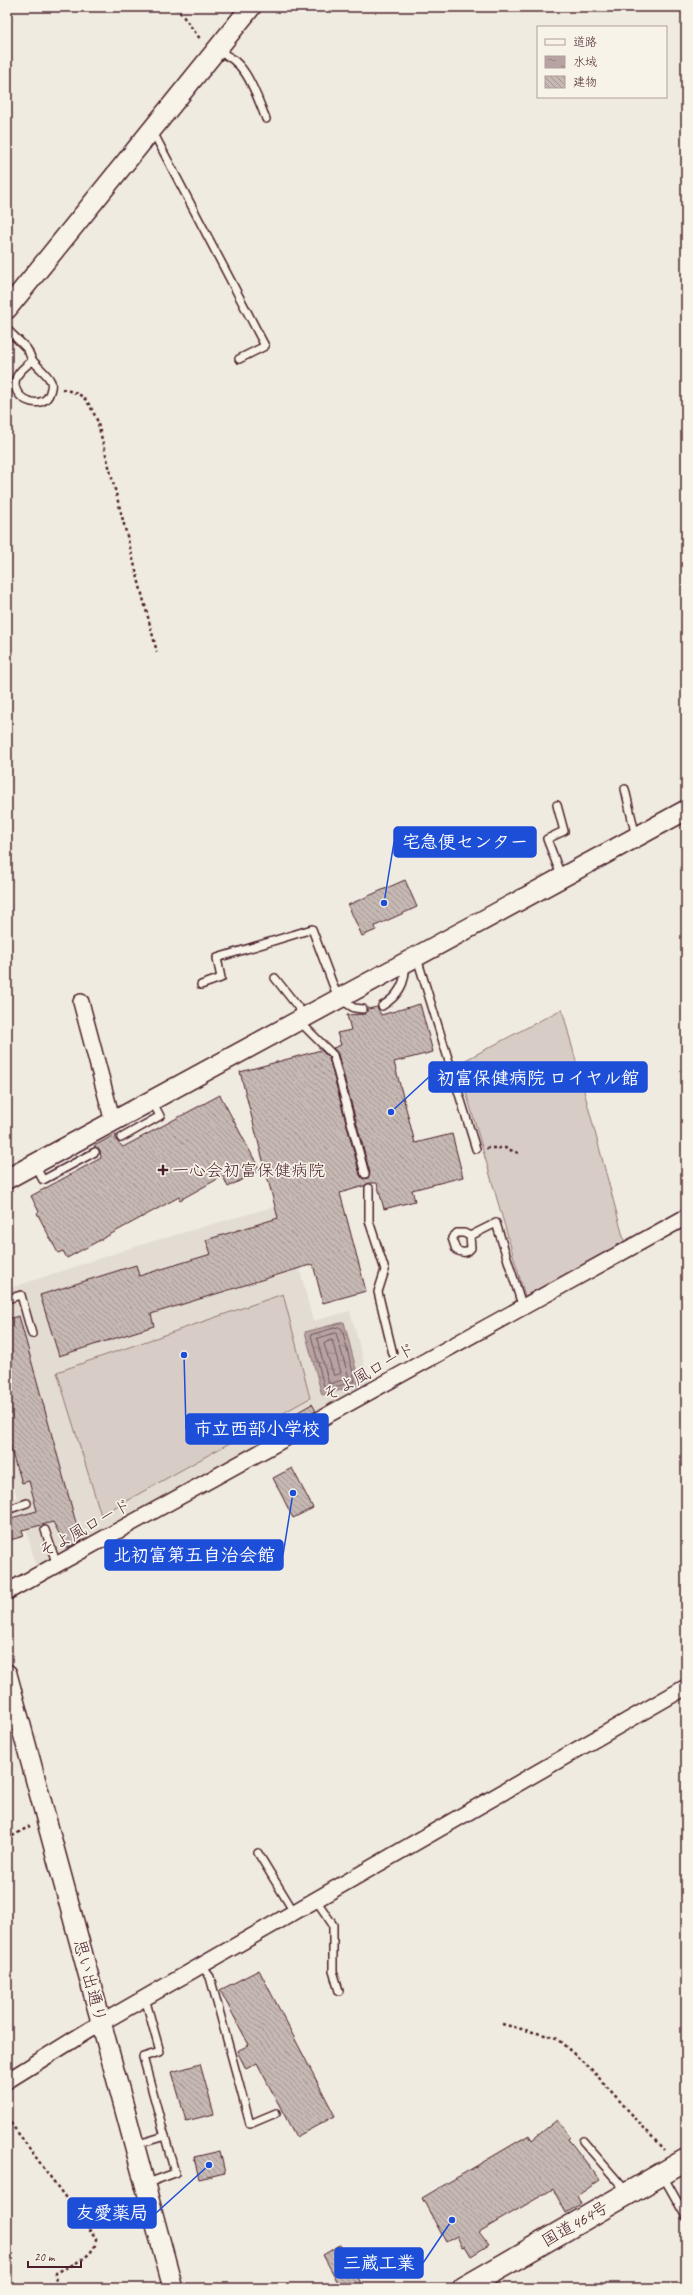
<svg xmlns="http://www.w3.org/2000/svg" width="693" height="2295" viewBox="0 0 693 2295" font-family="Caveat,'Klee One',sans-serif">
<defs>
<pattern id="water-ripples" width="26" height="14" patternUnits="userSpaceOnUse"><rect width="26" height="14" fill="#b7a4a2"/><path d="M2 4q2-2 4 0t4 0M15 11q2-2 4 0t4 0" fill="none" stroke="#978584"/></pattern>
<pattern id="building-back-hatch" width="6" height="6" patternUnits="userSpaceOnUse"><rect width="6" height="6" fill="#c6b8b3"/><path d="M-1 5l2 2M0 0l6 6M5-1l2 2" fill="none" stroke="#a39592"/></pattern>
</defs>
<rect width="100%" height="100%" fill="#f0ebe0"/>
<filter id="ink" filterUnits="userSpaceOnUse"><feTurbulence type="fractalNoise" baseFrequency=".025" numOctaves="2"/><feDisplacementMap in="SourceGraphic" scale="8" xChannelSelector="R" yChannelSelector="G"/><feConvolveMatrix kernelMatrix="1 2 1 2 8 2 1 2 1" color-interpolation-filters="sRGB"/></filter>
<g filter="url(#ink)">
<polygon fill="#e3dcd2" points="283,1204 313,1321 350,1311 371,1388 37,1570 22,1514 7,1517 7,1501 17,1498 7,1460 7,1289 140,1245"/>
<g fill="#d8cdc6" stroke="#917678">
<polygon points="562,1009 625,1244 525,1296 458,1064"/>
<polygon points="283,1294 310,1398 101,1515 57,1372"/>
</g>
<polygon fill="url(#water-ripples)" stroke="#8b6f72" points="344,1322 360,1385 322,1395 305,1332"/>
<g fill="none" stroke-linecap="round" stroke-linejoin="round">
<g stroke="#76545b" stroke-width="1">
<polygon points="339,1327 342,1329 355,1381 325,1390 311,1335"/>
<polygon points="336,1333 349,1378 329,1384 317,1339"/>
<polygon points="332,1340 341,1373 334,1376 324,1344"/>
</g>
</g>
<g fill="url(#building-back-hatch)" stroke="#4a1f2b">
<polygon points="405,880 417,907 375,926 376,930 362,936 348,905"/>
<polygon points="420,1004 433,1052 394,1062 415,1143 452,1134 463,1177 412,1190 415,1201 384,1209 377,1183 369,1183 364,1186 340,1193 366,1291 323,1303 313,1264 151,1314 154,1326 59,1356 40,1295 136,1265 139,1276 211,1254 206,1240 278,1218 240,1072 321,1050 329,1058 360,1175 363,1179 368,1178 370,1173 338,1054 333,1048 341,1045 337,1033 351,1030 347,1015 365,1014 368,1009 377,1007 381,1015"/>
<polygon points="220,1095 260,1170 228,1187 223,1176 180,1200 179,1197 67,1258 63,1251 58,1253 37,1213 39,1212 31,1196 101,1158 100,1150 94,1146 116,1134 116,1140 123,1147"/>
<polygon points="19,1316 81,1541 67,1548 53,1522 22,1530 24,1536 7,1541 7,1519 37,1511 29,1481 22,1483 18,1470 17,1470 7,1435 7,1319"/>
<polygon points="312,1404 316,1411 270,1437 266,1430"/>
<polygon points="292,1468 313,1508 293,1518 273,1478"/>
<polygon points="259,1970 335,2116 296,2137 257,2063 246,2069 237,2051 249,2045 220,1990"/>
<polygon points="200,2064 214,2114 186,2121 172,2072"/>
<polygon points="557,2120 570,2137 568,2139 600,2180 577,2196 581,2204 566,2213 553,2189 479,2232 489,2245 471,2256 465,2246 462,2247 457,2236 446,2242 422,2198 529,2135 532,2140"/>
<polygon points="220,2151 225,2173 199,2179 194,2157"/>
<polygon points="340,2245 350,2264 364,2288 341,2288 323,2255"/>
</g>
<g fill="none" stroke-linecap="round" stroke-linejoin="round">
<defs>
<g id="service">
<path d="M217,52C246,58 256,95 266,119"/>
<polyline points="153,132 265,346 239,359"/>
<path d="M7,329C13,336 21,342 27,349C30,353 30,358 34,362C39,368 47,374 50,380C53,384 51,388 50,392C44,414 6,398 17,376C20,370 27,365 32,361"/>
<polyline points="625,789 636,837"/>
<polyline points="557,805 564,831 547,839 562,878"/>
<polyline points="417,958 476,1149"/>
<polyline points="275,978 305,1016"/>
<polyline points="201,985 221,978 217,958 312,929 338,998 354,1008 363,1009"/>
<path d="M382,1006C397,997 406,984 405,966"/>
<polyline points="299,1021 333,1055 365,1174"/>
<polyline points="121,1138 160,1116 152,1101"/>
<polyline points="34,1164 43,1180 95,1152"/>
<polyline points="369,1188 369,1221 385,1270 378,1292 393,1354"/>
<path d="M470,1236L471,1248C466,1254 463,1253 456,1250L452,1238L457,1233H464L470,1236L496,1223L523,1308"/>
<polyline points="7,1299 21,1295 32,1334"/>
<polyline points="7,1510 27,1503"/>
<polyline points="45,1530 57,1565"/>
<polyline points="258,1853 294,1912"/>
<polyline points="316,1900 333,1925 333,1971 339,1991"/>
<polyline points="202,1966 210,1977 250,2124 276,2113"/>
<polyline points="583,2141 627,2192"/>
<polyline points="135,2145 165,2136"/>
<polyline points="663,2176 686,2217"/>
<polyline points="145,2184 175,2173 143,2057 160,2052 145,1998"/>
</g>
<g id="minor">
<polyline points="81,1002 113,1122"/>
<polyline points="7,1592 686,1217"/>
<polyline points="7,2081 89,2030 686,1687"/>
</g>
<g id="tertiary">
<polyline points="7,309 251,7"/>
<polyline points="7,1179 686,810"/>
<polyline points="7,1674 173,2288"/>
</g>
<polyline id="trunk" points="464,2288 686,2160"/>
</defs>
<use href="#service" stroke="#4a1f2b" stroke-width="10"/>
<use href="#minor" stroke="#4a1f2b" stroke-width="18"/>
<use href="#tertiary" stroke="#4a1f2b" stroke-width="22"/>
<use href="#trunk" stroke="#4a1f2b" stroke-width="25"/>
<g stroke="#4a1f2b" stroke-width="2.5" stroke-dasharray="3 3" stroke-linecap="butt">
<polyline points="176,7 201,40"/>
<path d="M62,389C85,394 87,399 97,420L157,652"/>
<polyline points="486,1148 505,1148 521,1154"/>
<polyline points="7,1839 30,1826"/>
<polyline points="502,2024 556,2038 591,2069 664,2150"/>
<path d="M7,2118L96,2239C96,2257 70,2265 56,2273L55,2288"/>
</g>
<use href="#service" stroke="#f7f3e8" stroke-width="7"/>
<use href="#minor" stroke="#f7f3e8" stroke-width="15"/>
<use href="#tertiary" stroke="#f7f3e8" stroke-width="19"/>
<use href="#trunk" stroke="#f7f3e8" stroke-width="22"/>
</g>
</g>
<path fill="#4a1f2b" stroke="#f7f3e8" stroke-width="1.5" d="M161 1164h4v4h4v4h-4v4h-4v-4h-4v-4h4z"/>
<g text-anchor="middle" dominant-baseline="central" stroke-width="3.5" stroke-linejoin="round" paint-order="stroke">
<g font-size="17" fill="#4a1f2b" stroke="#f7f3e8" text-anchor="start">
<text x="172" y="1170">一心会初富保健病院</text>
</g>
<g font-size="17" fill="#4a1f2b" stroke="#f7f3e8">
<text transform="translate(369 1372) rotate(-29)">そよ風ロード</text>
<text transform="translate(85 1528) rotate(-29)">そよ風ロード</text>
<text transform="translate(90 1981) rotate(75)">思い出通り</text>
<text transform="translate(575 2224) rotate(-30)">国道464号</text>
</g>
</g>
<path fill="none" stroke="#1d4ed8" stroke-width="1.5" d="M384 903L394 842M391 1112L429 1077M184 1355L186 1429M293 1493L283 1555M209 2165L156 2213M452 2220L423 2263"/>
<g fill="#1d4ed8" stroke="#f7f3e8" stroke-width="1.5">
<circle cx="384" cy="903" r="4"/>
<circle cx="391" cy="1112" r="4"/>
<circle cx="184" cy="1355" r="4"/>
<circle cx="293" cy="1493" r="4"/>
<circle cx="209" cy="2165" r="4"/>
<circle cx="452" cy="2220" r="4"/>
</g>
<g fill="#1d4ed8" stroke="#1d4ed8" stroke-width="1.5">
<rect x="394" y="827" width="142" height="30" rx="4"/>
<rect x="429" y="1062" width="218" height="30" rx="4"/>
<rect x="186" y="1414" width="142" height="30" rx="4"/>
<rect x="105" y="1540" width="178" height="30" rx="4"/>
<rect x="68" y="2198" width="88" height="30" rx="4"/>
<rect x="335" y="2248" width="88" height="30" rx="4"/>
</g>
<g font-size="18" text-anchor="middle" font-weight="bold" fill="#fff">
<text x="465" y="848">宅急便センター</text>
<text x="538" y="1084">初富保健病院 ロイヤル館</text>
<text x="257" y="1435">市立西部小学校</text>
<text x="194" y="1561">北初富第五自治会館</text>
<text x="112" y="2219">友愛薬局</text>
<text x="379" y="2269">三蔵工業</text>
</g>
<rect width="693" height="2295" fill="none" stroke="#f7f3e8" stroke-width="24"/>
<rect x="12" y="12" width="669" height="2271" fill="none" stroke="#4a1f2b" stroke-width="1.5" filter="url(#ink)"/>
<rect x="537" y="26" width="130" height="72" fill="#f7f3e8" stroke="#b29e9c"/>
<rect x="545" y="39" width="20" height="6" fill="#f7f3e8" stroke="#b29e9c"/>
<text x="573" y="46" font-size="12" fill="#4a1f2b">道路</text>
<rect x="545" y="56" width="20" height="12" fill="url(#water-ripples)" stroke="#b29e9c"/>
<text x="573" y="66" font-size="12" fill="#4a1f2b">水域</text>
<rect x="545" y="76" width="20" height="12" fill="url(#building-back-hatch)" stroke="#b29e9c"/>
<text x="573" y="86" font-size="12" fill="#4a1f2b">建物</text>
<path d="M28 2261v6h53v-6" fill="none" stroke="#4a1f2b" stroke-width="2"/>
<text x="34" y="2261" font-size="12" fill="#4a1f2b" stroke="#f7f3e8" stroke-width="3" paint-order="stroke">20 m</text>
</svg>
